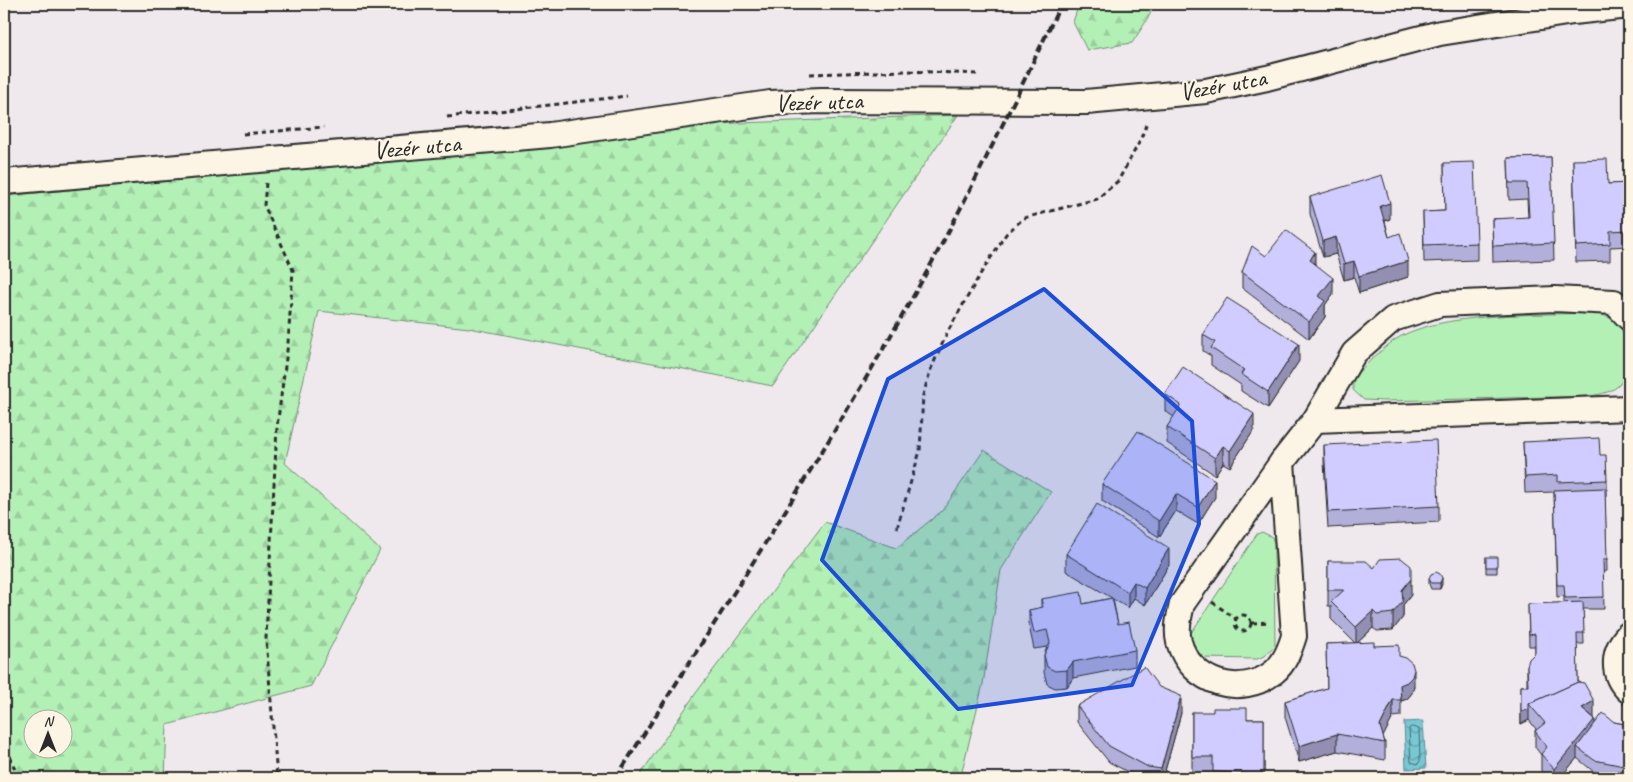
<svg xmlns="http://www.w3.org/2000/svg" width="1633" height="782" viewBox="0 0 1633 782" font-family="Caveat,sans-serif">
<defs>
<pattern id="forest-firs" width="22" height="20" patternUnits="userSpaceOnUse" patternTransform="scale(1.25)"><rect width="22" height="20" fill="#b3f0b6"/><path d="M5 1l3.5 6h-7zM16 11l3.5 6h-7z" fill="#9ace9d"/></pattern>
<pattern id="water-waves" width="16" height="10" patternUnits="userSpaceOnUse" patternTransform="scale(1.25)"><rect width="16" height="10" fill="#78c8d4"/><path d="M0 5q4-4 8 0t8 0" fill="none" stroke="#63a3ac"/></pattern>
</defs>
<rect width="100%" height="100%" fill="#efe9ed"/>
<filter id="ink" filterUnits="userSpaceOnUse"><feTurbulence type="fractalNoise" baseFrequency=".02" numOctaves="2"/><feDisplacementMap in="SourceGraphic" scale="10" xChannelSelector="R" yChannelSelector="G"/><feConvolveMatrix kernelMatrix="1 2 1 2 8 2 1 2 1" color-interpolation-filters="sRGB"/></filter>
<g filter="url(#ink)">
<polygon fill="#e6e0f2" points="4,100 12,165 4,166"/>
<g fill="#b3f0b6" stroke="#6f8e70">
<path d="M1597,313C1602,315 1610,317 1615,321C1629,332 1631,370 1620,384C1613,392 1601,394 1591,396L1384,401L1364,400L1353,390V378C1365,365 1379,352 1393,341C1436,311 1543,315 1597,313Z"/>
<polygon points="1262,532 1272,537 1274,543 1275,645 1265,656 1257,659 1201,658 1196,654 1189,636 1257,534"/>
</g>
<g fill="url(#forest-firs)" stroke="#6f8e70" fill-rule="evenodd">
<polygon points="1079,4 1155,4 1147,20 1132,43 1087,50 1073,22"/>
<path d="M958,115L773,386L469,328L319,311L285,463L380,550L311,686L167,725L165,778H4V196L564,145L712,124ZM32,720H62V750H32Z"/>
<polygon points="984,450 1051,492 1001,570 983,684 962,771 988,778 638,778 696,693 825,522 896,548 942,511"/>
</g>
<polygon fill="url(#water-waves)" stroke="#598990" points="1423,721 1426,768 1406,769 1404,722"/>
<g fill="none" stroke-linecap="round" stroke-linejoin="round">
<polygon stroke="#4a6a6f" stroke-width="1" points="1412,727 1419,729 1420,761 1418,764 1411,762 1409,729"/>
<defs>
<g id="minor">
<polyline points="4,182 550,135 770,103 821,101 1086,102 1206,91 1267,78 1440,33 1573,12 1629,6"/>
<polyline points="1315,420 1629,408"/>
<path d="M1282,462L1294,636C1290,649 1285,663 1274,672C1241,698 1191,684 1179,642C1176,629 1179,617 1182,604Z"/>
<polyline points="1282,462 1315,420 1354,353 1393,319 1440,304 1555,299 1614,302 1629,318"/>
<path d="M1629,634C1612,651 1611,675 1629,691"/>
</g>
</defs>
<use href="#minor" stroke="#2b2b2b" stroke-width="28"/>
<g stroke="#2b2b2b" stroke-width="3" stroke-dasharray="5 4" stroke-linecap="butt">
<polyline points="810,74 907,71 978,74"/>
<polyline points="447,117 627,96"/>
<polyline points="243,134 324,127"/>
<polyline points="266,183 264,205 293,270 288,343 277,427 266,638 277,778"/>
<polyline points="897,528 920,451 923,395 931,369 947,333 981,273 1006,234 1024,218 1097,199 1118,181 1140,141 1147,122"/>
<polyline points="1212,602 1236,619"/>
<circle cx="1243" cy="623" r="8"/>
<polyline points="1252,623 1269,622"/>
<polyline points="4,739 18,778"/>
</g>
<use href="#minor" stroke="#fcf5e5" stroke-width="24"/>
<path stroke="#2b2b2b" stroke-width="4" stroke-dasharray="8 4" stroke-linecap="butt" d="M616,778C721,612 829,448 924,277C973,188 1017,95 1061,4"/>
</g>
<g fill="#b3afdb" stroke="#2b2b2b">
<polygon points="1551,157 1554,260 1493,262 1492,219 1528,218 1527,199 1509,200 1508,158"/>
<polygon points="1573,160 1608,184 1629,183 1629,246 1610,247 1610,261 1576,262"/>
<polygon points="1444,163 1477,243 1477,260 1424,262 1423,212 1445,211"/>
<polygon points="1310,197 1390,219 1385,221 1389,237 1408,277 1359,293 1354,277 1344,280 1336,254 1323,257 1310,214"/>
<polygon points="1266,256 1315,264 1333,294 1325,305 1325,317 1309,339 1242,288 1242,272"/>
<polygon points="1203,335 1299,361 1268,408 1241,391 1241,385 1211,365 1211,356 1203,351"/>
<polygon points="1165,394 1254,430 1230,467 1223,463 1215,475 1167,443 1167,427 1174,417 1165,411"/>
<polygon points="1523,442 1600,455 1607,480 1607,496 1605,496 1607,571 1603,572 1604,609 1583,609 1584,644 1577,644 1578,682 1594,718 1595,724 1614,722 1629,725 1629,778 1594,772 1577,758 1560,778 1547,778 1541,771 1541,755 1535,747 1535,731 1536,729 1529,720 1521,724 1521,686 1527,686 1527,666 1535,653 1535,646 1529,646 1528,604 1564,603 1564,596 1557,597 1554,492 1525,493"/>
<polygon points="1324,445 1439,506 1439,522 1328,528 1324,462"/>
<polygon points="1102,484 1215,497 1198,524 1176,511 1159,537 1102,501"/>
<polygon points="1066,554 1169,565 1145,605 1134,598 1128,608 1113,599 1118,624 1135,650 1135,666 1073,678 1067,687 1055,688 1047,684 1044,672 1044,655 1047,647 1034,649 1029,626 1029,610 1041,608 1041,599 1083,604 1112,598 1066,571"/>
<polygon points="1486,557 1497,567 1497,573 1486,573"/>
<polygon points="1328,561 1374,568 1411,595 1403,605 1403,617 1393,630 1377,631 1373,628 1357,643 1374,646 1399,656 1414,686 1412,693 1407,699 1401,701 1401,716 1393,717 1383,736 1385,743 1385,760 1337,751 1299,762 1285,717 1285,701 1327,688 1326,644 1355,643 1331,619 1331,606 1328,606"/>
<polygon points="1429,578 1442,584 1440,589 1431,589 1429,584"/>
<polygon points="1159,687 1181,713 1163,778 1139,778 1109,762 1077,722 1077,706"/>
<polygon points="1192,712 1247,719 1264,719 1264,778 1213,778 1213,774 1192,774"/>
</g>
<g fill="#928fb2" stroke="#2b2b2b">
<polygon points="1390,203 1390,219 1380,222 1380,206"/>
<polygon points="1336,237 1336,254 1323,257 1323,241"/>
<polygon points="1315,252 1315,268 1310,260"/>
<polygon points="1354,261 1354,277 1344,280 1344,264"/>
<polygon points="1408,261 1408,277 1359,293 1359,276"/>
<polygon points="1333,278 1333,294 1325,305 1325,317 1309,339 1309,322 1319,296"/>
<polygon points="1299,344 1299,361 1268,408 1268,392"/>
<polygon points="1254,414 1254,430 1230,467 1230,451"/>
<polygon points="1223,446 1223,463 1215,475 1215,458"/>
<polygon points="1215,480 1215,497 1198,524 1198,507"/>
<polygon points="1176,494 1176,511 1159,537 1159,521"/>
<polygon points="1169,548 1169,565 1145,605 1145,588"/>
<polygon points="1442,578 1442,584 1440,589 1440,583"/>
<polygon points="1411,579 1411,595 1403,605 1403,617 1393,630 1393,613 1402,590"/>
<polygon points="1134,582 1134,598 1128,608 1128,592"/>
<polygon points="1373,611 1373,628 1356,644 1356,627"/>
<polygon points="1073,662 1073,678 1067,687 1067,670"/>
<polygon points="1414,670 1414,686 1412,693 1407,699 1401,701 1400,685"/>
<polygon points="1181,696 1181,713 1163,778 1161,778 1161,769"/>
<polygon points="1393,700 1393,717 1380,743 1380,726"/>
<polygon points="1594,701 1594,718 1582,708"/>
<polygon points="1529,709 1529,720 1521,724 1521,712"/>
<polygon points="1595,719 1595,735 1577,747 1577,758 1560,778 1554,778 1554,769"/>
<polygon points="1337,734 1337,751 1299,762 1299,746"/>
</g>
<g fill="#d0ccff" stroke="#2b2b2b">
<polygon points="1551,157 1554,243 1493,246 1492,219 1529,217 1527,183 1509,183 1508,158"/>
<polygon points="1607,159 1608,184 1629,183 1629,230 1610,231 1610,244 1576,246 1573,160"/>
<polygon points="1474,162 1477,243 1424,245 1423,212 1445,211 1444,163"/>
<polygon points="1382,175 1390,203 1380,206 1389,237 1400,233 1408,261 1359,276 1354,261 1344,264 1336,237 1323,241 1310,197"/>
<polygon points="1286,230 1315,252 1310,260 1333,278 1319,296 1325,301 1309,322 1242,272 1252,246 1266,256"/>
<polygon points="1227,298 1299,344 1268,392 1241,374 1244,370 1211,348 1215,342 1203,335"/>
<polygon points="1183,367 1254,414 1230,451 1223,446 1215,458 1167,427 1181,405 1165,394"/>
<polygon points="1138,431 1215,480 1198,507 1176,494 1159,521 1102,484"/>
<polygon points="1599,438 1600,455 1606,455 1607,480 1558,482 1558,475 1525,477 1523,442"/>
<polygon points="1436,440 1439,506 1328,512 1324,445"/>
<polygon points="1605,488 1607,560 1603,560 1604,597 1565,598 1564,585 1557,585 1554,490"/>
<polygon points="1097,504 1169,548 1145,588 1134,582 1128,592 1066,554"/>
<rect x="1486" y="557" width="11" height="10"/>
<polygon points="1401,558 1411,566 1411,579 1402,590 1403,601 1393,613 1377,615 1373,611 1356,627 1331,602 1344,590 1328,590 1328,561 1366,561 1374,568 1380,559"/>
<polygon points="1436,572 1440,574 1442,578 1440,583 1431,583 1429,578 1431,574"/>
<polygon points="1081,592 1083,604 1112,598 1118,624 1129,622 1135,650 1073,662 1067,670 1055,671 1047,667 1044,655 1050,643 1047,630 1034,633 1029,610 1043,607 1041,599"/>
<polygon points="1583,602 1584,633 1577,633 1578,682 1529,704 1529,709 1521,712 1521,686 1528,686 1527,666 1529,659 1535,653 1535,634 1529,635 1528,604"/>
<polygon points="1374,642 1374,646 1399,645 1399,656 1406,658 1412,663 1414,670 1412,677 1407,682 1400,685 1401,700 1393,700 1380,726 1385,743 1337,734 1299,746 1285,701 1327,688 1326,644"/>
<polygon points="1144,667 1159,687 1181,696 1161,769 1148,767 1109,746 1077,706"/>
<polygon points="1578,682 1584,683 1594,701 1582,708 1595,719 1554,769 1541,754 1547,747 1535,731 1545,723 1529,704"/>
<polygon points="1213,708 1247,708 1247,719 1264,719 1264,774 1213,772 1213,757 1192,757 1192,712 1213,712"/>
<polygon points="1603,713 1614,722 1629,725 1629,767 1594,760 1577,747"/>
</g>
</g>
<path fill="#1d4ed8" fill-opacity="0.2" stroke="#1d4ed8" stroke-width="4" stroke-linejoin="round" d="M1044,289L1192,421L1199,524L1132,685L958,709L822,560L888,379Z"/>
<g text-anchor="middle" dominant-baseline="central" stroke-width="4.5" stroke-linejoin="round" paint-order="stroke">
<g font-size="25" fill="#2b2b2b" stroke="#fcf5e5">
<text transform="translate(1223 85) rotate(-10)">Vezér utca</text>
<text transform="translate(819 102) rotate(-2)">Vezér utca</text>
<text transform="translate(417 147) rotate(-5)">Vezér utca</text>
</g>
</g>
<rect width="1633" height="782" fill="none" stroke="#fcf5e5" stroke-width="20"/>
<rect x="10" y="10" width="1613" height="762" fill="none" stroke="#2b2b2b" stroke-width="2" filter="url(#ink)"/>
<g transform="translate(48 734)"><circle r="24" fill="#fcf5e5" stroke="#a8a49b"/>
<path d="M0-4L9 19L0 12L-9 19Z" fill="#2b2b2b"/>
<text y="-8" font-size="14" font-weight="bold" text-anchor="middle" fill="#2b2b2b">N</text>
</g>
</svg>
